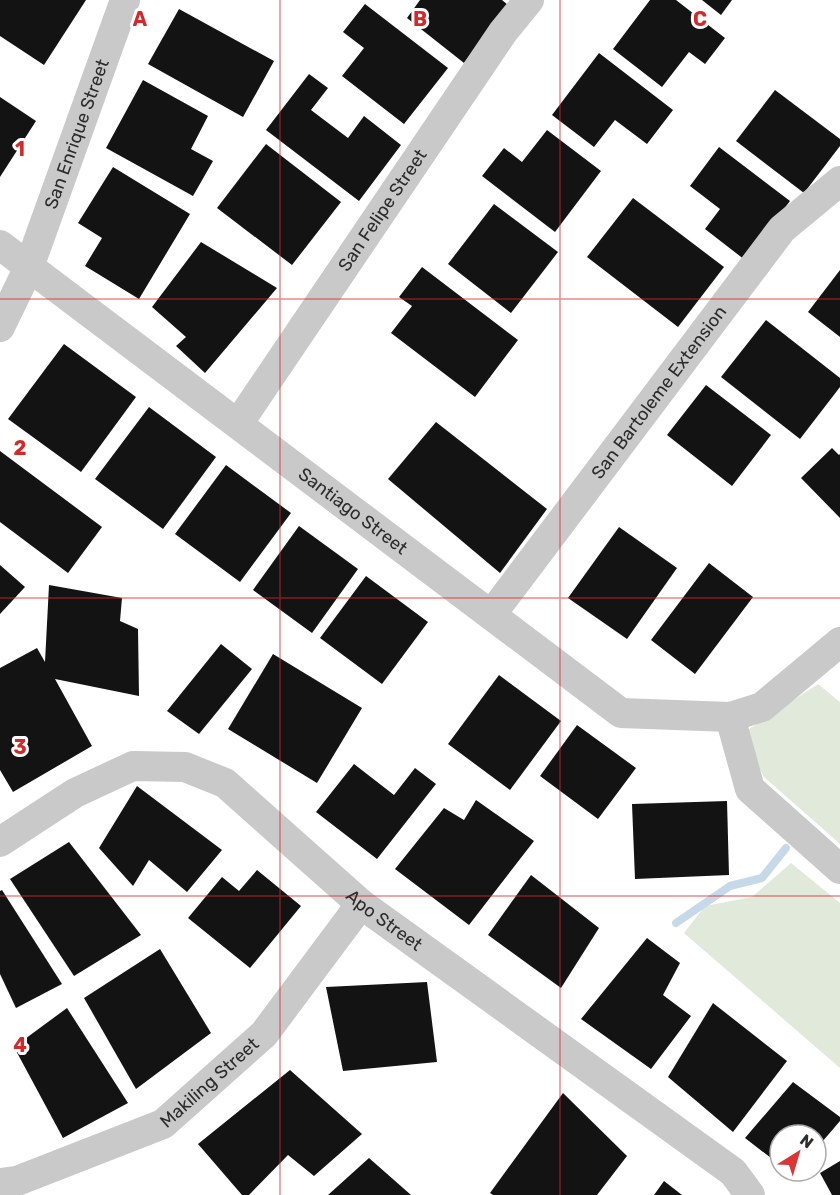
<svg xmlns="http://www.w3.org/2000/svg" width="840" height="1195" viewBox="0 0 840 1195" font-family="Rubik,sans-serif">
<rect width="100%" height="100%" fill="#fff"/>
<g fill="#e1e9da">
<polygon points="818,684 840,702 840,844 764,777 750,750 746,731"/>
<polygon points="791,863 840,903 840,1068 684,933 705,906 752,897"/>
</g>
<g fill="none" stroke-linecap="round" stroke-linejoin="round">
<polyline stroke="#c6d9e8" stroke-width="8" points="676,923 730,886 762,878 786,848"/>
</g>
<g fill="#131313">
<polygon points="0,0 86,0 44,65 0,36"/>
<polygon points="420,0 502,0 508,5 464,63 407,18"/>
<polygon points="650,0 676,0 725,38 705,64 689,52 662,87 613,49"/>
<polygon points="702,0 732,0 721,15"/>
<polygon points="365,4 448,68 404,124 342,76 364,48 343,32"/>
<polygon points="179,9 274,61 243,117 148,64"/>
<polygon points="599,53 673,110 647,144 615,120 594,147 552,115"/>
<polygon points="309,74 328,88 311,110 348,138 364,116 401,145 359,201 266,130"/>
<polygon points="143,80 208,116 191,149 213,161 193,196 106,148"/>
<polygon points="775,90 840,139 840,146 804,193 736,141"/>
<polygon points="0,97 36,121 0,177"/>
<polygon points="547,130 601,171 555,232 482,176 504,148 522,162"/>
<polygon points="266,144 341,202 292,265 217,208"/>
<polygon points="719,147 790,201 745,260 705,229 720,209 690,186"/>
<polygon points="113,167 190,214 139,299 85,266 102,238 78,223"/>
<polygon points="633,198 724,267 678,327 587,257"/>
<polygon points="494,204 558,252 511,313 448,264"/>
<polygon points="201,242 277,288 205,373 176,346 186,337 152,307"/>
<polygon points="422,267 518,340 475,397 391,333 412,306 399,297"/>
<polygon points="840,270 840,337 808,312"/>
<polygon points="766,320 840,378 840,387 800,439 721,377"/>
<polygon points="64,344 136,397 81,472 8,419"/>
<polygon points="706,385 771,435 732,486 667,435"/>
<polygon points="149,407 216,457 163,529 95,479"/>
<polygon points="436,422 547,509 500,573 388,479"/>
<polygon points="832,448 839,455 840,454 840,518 801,478"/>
<polygon points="0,451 102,527 68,573 0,522"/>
<polygon points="226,465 291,513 240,582 175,534"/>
<polygon points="299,526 358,569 312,633 253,590"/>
<polygon points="619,527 677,568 627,639 568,598"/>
<polygon points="709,563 753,597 695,674 651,640"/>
<polygon points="0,565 25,587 0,614"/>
<polygon points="366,576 428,622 382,684 320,638"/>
<polygon points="49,585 122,598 120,621 138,629 139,696 55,679 92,746 13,792 0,770 0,668 37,648 45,662"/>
<polygon points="221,644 252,669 199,734 167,711"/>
<polygon points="273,654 362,708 317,783 228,729"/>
<polygon points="499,675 561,721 510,790 448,744"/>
<polygon points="577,725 636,768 598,819 540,776"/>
<polygon points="354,764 394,795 415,768 436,784 377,859 316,812"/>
<polygon points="137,786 222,850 187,892 149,860 133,886 99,848"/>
<polygon points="476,800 534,841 469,925 395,869 444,808 464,820"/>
<polygon points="727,801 729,875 635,879 632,804"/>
<polygon points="69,842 141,935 74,976 10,879"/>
<polygon points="257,870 301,906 250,968 188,918 222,877 239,891"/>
<polygon points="531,875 599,928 561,988 488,935"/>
<polygon points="2,890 62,984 16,1008 0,974 0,891"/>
<polygon points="647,938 680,963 663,995 691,1016 651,1069 581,1019"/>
<polygon points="160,949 211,1033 136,1089 84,998"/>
<polygon points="427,982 437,1062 343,1071 326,987"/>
<polygon points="713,1003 787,1061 733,1132 668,1077"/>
<polygon points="67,1008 128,1103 63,1138 14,1047"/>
<polygon points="290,1070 362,1134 314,1176 288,1155 249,1195 242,1195 198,1144"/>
<polygon points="793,1082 840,1117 840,1121 816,1149 816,1135 780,1135 780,1165 745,1138"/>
<polygon points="563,1093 627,1156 597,1195 493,1195 490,1193"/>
<polygon points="369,1158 411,1195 328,1195"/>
<polygon points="840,1161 840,1195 832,1195 820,1173"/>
<polygon points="664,1181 682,1195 654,1195"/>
</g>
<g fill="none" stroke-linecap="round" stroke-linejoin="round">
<g stroke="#c9c9c9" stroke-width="30">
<path id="s1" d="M0,245L621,713L730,717L762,707L840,642"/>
<path id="s2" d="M0,327L29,267L125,0"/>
<path id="s3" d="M238,424L503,32L529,0"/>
<path id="s4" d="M491,615L782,229L840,181"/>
<polyline points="730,717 750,789 840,869"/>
<path id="s5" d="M0,842L75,793L133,766L185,767L225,783L361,904L733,1172L750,1195"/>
<path id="s6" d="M0,1183L17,1181L163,1124L264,1034L361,904"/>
</g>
</g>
<path fill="none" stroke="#d62828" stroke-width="1.5" stroke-opacity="0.55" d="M280,0V1195M560,0V1195M0,299H840M0,598H840M0,896H840"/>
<g text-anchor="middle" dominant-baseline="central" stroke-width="6" stroke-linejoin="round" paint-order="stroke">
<g font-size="18" fill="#2c2c2c" stroke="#fff">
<text stroke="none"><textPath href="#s2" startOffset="208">San Enrique Street</textPath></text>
<text stroke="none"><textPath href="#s3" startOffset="258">San Felipe Street</textPath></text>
<text stroke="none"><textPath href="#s4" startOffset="279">San Bartoleme Extension</textPath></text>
<text stroke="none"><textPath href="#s1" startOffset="442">Santiago Street</textPath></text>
<text stroke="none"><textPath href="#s5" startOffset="459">Apo Street</textPath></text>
<text stroke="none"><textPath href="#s6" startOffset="236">Makiling Street</textPath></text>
</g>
</g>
<g font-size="20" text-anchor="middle" font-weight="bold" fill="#d62828" stroke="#fff" stroke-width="6" stroke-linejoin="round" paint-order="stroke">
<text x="140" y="26">A</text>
<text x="420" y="26">B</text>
<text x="700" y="26">C</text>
<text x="20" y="156">1</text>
<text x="20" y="455">2</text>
<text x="20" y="754">3</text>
<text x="20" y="1052">4</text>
</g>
<g transform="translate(798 1153) rotate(37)"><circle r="28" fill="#ffffff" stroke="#ababab" stroke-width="1.5"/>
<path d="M0-4.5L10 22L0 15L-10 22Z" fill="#db3536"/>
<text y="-9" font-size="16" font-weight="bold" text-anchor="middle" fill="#2c2c2c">N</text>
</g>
</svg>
